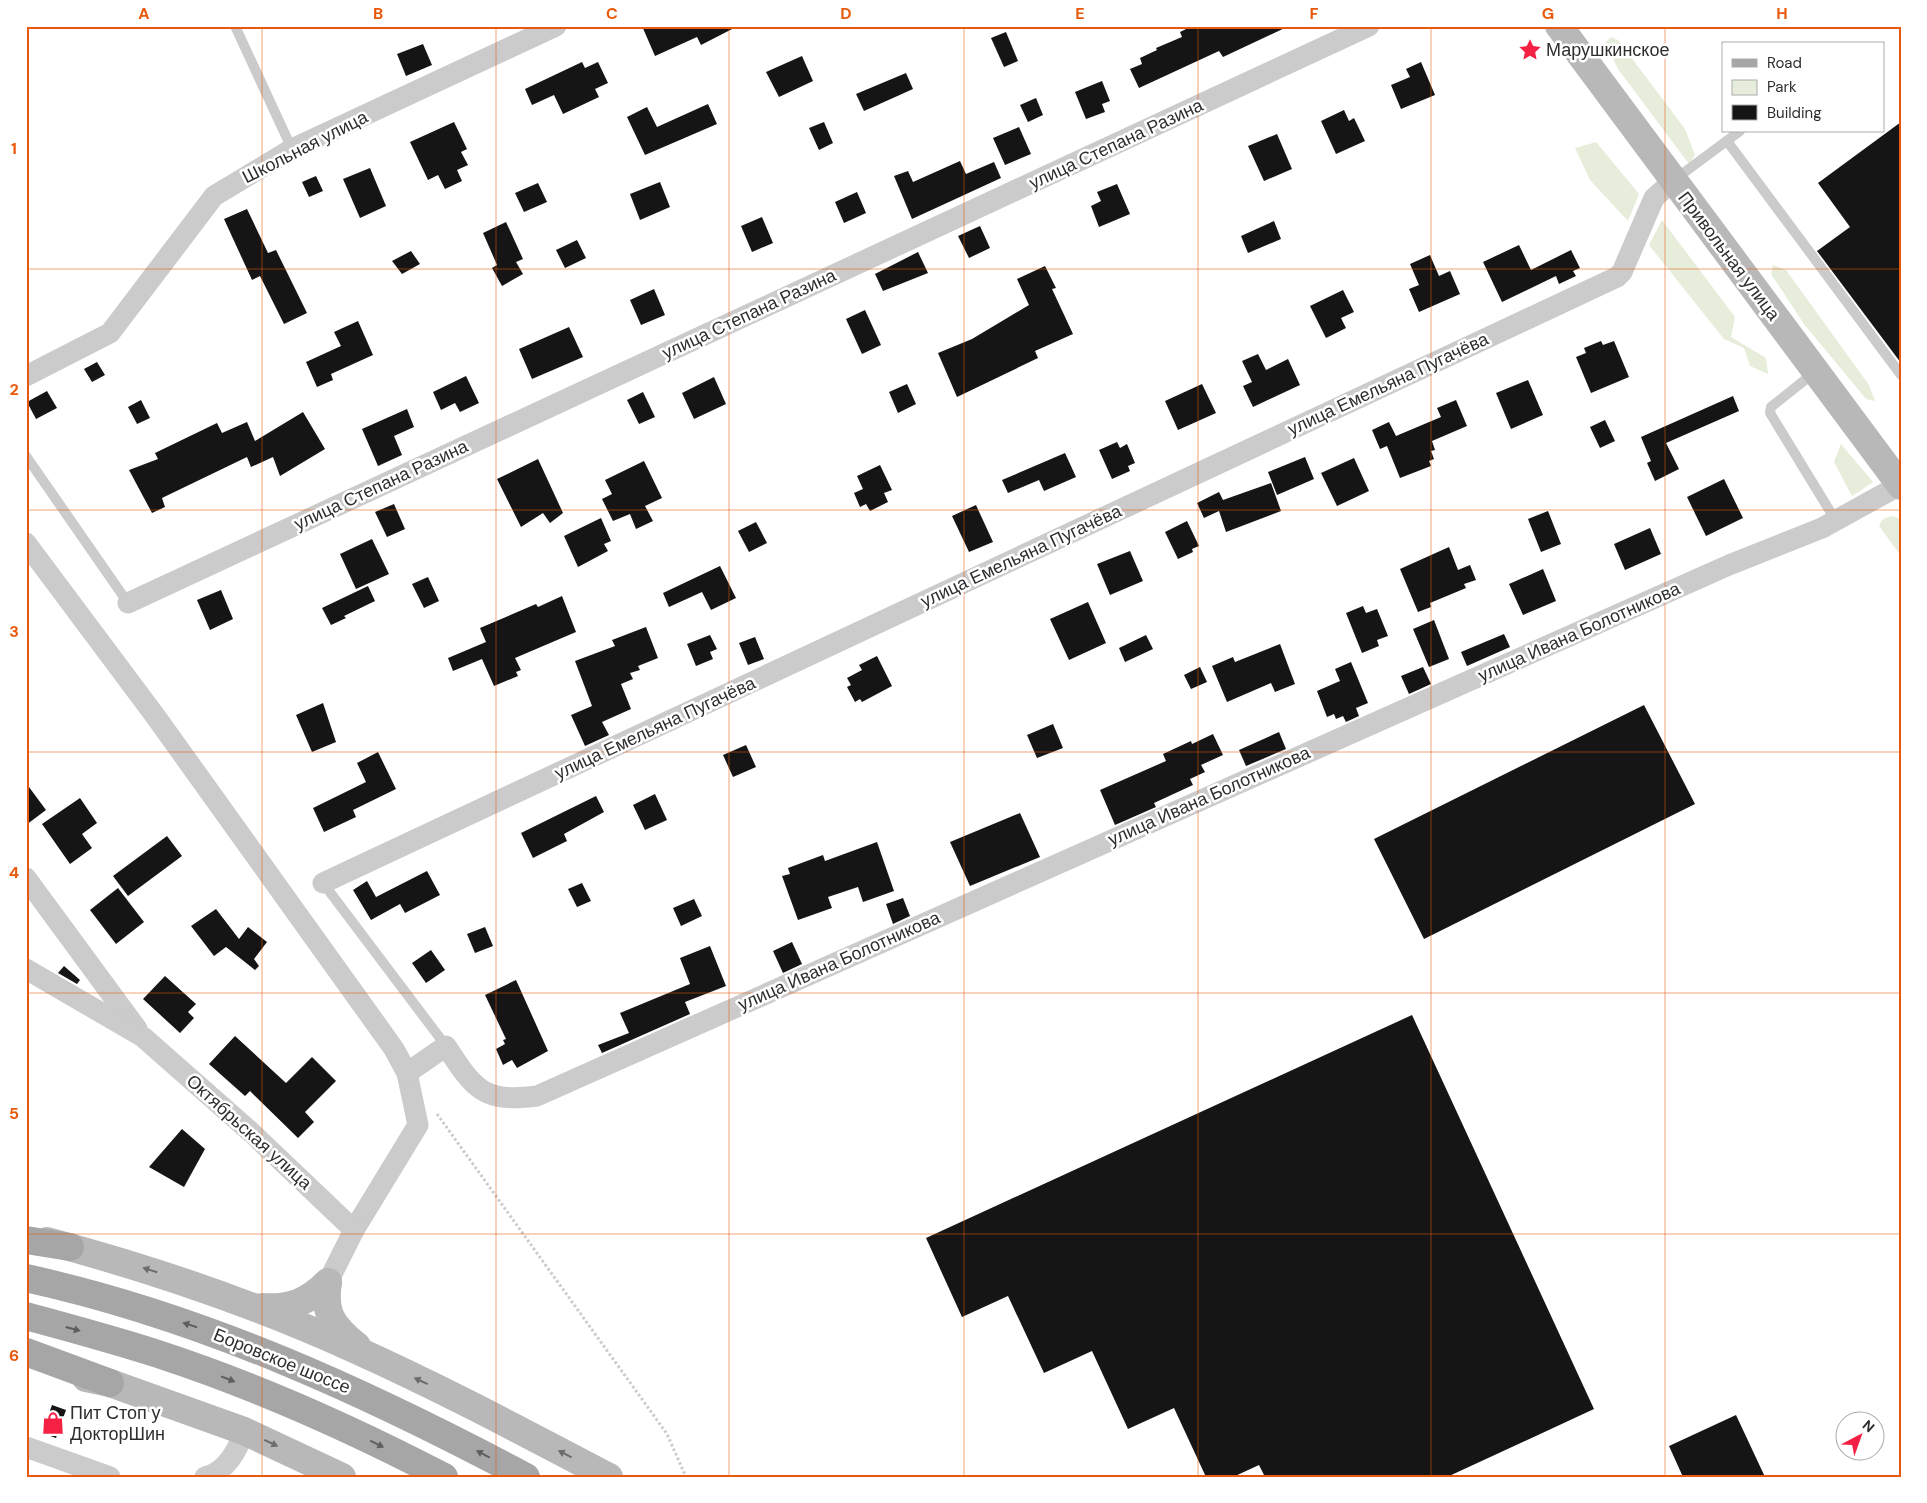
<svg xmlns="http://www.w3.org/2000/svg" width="1927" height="1503" viewBox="0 0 1927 1503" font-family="'DM Sans',sans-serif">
<rect width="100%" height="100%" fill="#fff"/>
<g fill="#e6edda">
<polygon points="1611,37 1618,40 1685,129 1695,155 1689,164 1618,69 1605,43"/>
<polygon points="1596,142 1639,194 1628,221 1590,180 1575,148"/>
<polygon points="1662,220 1735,317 1731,337 1766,358 1768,374 1750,366 1744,348 1724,339 1649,245"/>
<polygon points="1773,265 1786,270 1869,385 1875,401 1866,399 1804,324 1771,274"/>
<polygon points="1841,444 1873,482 1852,496 1834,462"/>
<polygon points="1891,516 1898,518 1901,522 1901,556 1879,526 1882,520"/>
</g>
<g fill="#151515">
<polygon points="642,26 738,26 701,45 697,37 655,56"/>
<polygon points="1192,26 1289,26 1223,57 1219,51 1139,88 1130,69 1142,64 1140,58 1157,50 1156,48 1182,37 1180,32"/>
<polygon points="1006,32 1018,61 1004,67 991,38"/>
<polygon points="423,44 432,65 406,76 397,54"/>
<polygon points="802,56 813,81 779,97 766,72"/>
<polygon points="582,62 585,68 598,62 608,83 595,89 599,97 563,114 554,95 532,105 525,89"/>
<polygon points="1421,62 1435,95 1401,109 1391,85 1410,77 1406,69"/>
<polygon points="906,73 913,89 864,111 856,94"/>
<polygon points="1102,81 1110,101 1102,104 1105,112 1086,119 1075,92"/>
<polygon points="1036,98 1043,115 1028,122 1020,105"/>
<polygon points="708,104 717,124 645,155 627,117 647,107 657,127"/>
<polygon points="1344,110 1349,121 1354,118 1365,141 1336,154 1321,121"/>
<polygon points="454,122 467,149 461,152 468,165 457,170 462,181 445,189 438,175 428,180 410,142"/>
<polygon points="824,122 833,143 819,150 809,128"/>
<polygon points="1901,122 1901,363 1817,251 1850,227 1818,183"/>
<polygon points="1019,127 1031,154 1005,165 993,138"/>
<polygon points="1277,134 1292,169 1264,181 1248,146"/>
<polygon points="960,161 966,174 994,162 1001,178 912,219 894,176 908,171 913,182"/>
<polygon points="370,168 386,206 360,218 343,179"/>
<polygon points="316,176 323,191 309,197 302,182"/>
<polygon points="660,182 670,207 640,220 630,194"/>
<polygon points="538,183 547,202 524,212 515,193"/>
<polygon points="1117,184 1130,214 1099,227 1091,206 1101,201 1097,192"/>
<polygon points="857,192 866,213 844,223 835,202"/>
<polygon points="247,209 268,253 276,250 307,313 284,324 260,276 252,280 224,219"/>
<polygon points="762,217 773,243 752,252 741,226"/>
<polygon points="1274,221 1281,239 1248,253 1241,236"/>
<polygon points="506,222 523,259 516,262 523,274 502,286 492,268 497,265 483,233"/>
<polygon points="980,226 990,248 969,258 958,236"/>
<polygon points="577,240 586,258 565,268 556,250"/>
<polygon points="1519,245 1531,270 1571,250 1580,268 1573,271 1576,276 1559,284 1556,276 1502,302 1483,262"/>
<polygon points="411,251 420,264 402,274 392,261"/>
<polygon points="918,252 928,273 883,291 875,274"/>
<polygon points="1430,255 1439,276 1450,271 1460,294 1419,312 1409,289 1419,285 1410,264"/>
<polygon points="1045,266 1056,288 1052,289 1073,334 1035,351 1038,358 957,397 938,353 972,339 1029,305 1017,279"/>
<polygon points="654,289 665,315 641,325 630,300"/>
<polygon points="1343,290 1354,312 1341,318 1346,328 1326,338 1310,306"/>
<polygon points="865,310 881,345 862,354 846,319"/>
<polygon points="358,321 373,355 331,374 333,380 317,387 306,362 341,346 334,332"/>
<polygon points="569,327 583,357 532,379 519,349"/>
<polygon points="1601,341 1603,345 1614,341 1629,377 1591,393 1576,357 1586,353 1584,348"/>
<polygon points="1258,354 1266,370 1288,359 1300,385 1253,407 1243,386 1252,382 1242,361"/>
<polygon points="97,362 105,375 92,382 84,369"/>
<polygon points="466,376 479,403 460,412 455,403 441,410 433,392"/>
<polygon points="714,377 726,404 694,419 682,393"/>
<polygon points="1528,380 1543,415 1511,429 1496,393"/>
<polygon points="907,384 916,404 898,413 889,392"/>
<polygon points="1202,384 1216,413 1178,430 1165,401"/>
<polygon points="47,391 57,408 36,419 27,402"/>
<polygon points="643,392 655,417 639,424 627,400"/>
<polygon points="1733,396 1739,411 1666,443 1679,469 1655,481 1647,463 1651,461 1641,437"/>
<polygon points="141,400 150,418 137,424 128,407"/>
<polygon points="1456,400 1467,426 1432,441 1435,450 1431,451 1434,459 1429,461 1431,466 1400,478 1387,446 1380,449 1372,430 1389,422 1396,436 1441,417 1437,408"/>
<polygon points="407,409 414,427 394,436 402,455 378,466 362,429"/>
<polygon points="303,412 325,449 280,476 273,457 251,467 247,457 162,498 165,507 152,513 129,470 158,459 155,453 217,423 222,433 247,422 255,441"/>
<polygon points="1605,420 1615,441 1600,448 1590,427"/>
<polygon points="1117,442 1120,448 1127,444 1135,463 1128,466 1130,471 1112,479 1099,450"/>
<polygon points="1065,453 1076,477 1044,491 1039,480 1008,493 1002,480"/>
<polygon points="1305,457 1314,479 1277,495 1268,472"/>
<polygon points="1354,458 1369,491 1337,506 1321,473"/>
<polygon points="538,459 563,513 550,523 543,513 521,527 497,479"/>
<polygon points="644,461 662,498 645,506 653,521 636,529 630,514 613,521 602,499 612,494 605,480"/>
<polygon points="880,465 892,490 884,493 888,502 870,511 866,504 860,507 854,493 863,489 857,476"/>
<polygon points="1724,479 1743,518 1706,536 1687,497"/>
<polygon points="1271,483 1281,511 1226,532 1219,511 1204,518 1197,503 1219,492 1223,500"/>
<polygon points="394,504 405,529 387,537 375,512"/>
<polygon points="976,505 993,542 969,552 952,516"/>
<polygon points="1548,511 1561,544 1541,552 1528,519"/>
<polygon points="601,518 611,541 604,544 608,551 578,567 564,536"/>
<polygon points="1187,521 1199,546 1192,549 1193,552 1178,559 1165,532"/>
<polygon points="756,522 767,543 749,552 738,531"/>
<polygon points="1650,528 1661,554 1625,570 1614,544"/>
<polygon points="372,539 389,574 356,589 340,554"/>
<polygon points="1449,547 1458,570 1470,565 1476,580 1464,584 1466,588 1430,603 1431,607 1418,612 1400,569"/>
<polygon points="1130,551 1143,581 1110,595 1097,564"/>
<polygon points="720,566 736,598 711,610 702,592 669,607 663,593"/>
<polygon points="1543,569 1556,601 1523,615 1509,584"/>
<polygon points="428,577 439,601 424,608 412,584"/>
<polygon points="368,586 375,601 344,616 346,618 331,625 322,608"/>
<polygon points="221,590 233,619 210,630 197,600"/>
<polygon points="562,596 576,632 515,658 521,670 516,672 518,676 494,686 482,659 453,671 448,658 486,642 480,628 536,604 538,607"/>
<polygon points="1088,602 1106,643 1069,660 1050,619"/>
<polygon points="1363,606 1366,613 1377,609 1388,636 1377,640 1379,646 1362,653 1346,613"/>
<polygon points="1434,620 1449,659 1429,667 1413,629"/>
<polygon points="646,627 658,658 638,666 640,670 630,673 633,679 621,684 631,709 602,722 609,735 585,746 571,715 592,706 575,661 615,646 612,640"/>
<polygon points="1504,634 1510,647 1467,666 1461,652"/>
<polygon points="710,635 717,649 710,652 713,659 696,666 687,644"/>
<polygon points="1146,635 1153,649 1125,662 1119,648"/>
<polygon points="755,637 764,659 748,665 739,643"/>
<polygon points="1280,644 1295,684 1275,692 1271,683 1227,702 1212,666 1233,657 1235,662"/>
<polygon points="877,656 892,686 862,702 860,699 855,702 847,687 851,685 847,678 862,670 859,665"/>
<polygon points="1351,662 1368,703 1356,708 1359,716 1346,722 1343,716 1336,719 1334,714 1327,717 1317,691 1340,681 1335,669"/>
<polygon points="1200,667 1207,682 1191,689 1184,675"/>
<polygon points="1423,667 1431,684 1409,694 1401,676"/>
<polygon points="323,703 336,742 312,752 296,715"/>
<polygon points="1644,705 1695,804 1424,939 1374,839"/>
<polygon points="1053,724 1063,748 1037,758 1027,735"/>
<polygon points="1279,732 1286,749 1246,766 1239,750"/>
<polygon points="1213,734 1223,755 1201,765 1205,772 1190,779 1193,785 1154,803 1156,807 1115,825 1100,790 1166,761 1163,754 1191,741 1192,744"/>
<polygon points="746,745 756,767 733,777 723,755"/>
<polygon points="378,752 396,789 353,810 356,817 324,832 313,808 366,782 357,763"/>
<polygon points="26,783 46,810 26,825"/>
<polygon points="655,794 667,820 645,830 633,805"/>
<polygon points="596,796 604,812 564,834 567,841 533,858 521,833"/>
<polygon points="80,798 97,823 82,834 92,848 70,864 42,824"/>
<polygon points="1020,813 1040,857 970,886 950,842"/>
<polygon points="167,836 182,856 128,896 113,876"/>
<polygon points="877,842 894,891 863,902 858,887 828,897 832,908 798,920 782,876 790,874 788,868 823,855 825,861"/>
<polygon points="427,871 440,895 405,913 400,904 371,920 353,890 367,881 376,897"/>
<polygon points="582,883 591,901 577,907 568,889"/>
<polygon points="118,888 144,922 116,944 90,910"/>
<polygon points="903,898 910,916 893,924 886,904"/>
<polygon points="694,899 702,916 681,926 673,908"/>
<polygon points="216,909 239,939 248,927 267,942 254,959 259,966 255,970 226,947 214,956 191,926"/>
<polygon points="485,927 493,946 475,953 467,934"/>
<polygon points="792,942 802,964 783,973 773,951"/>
<polygon points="710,946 726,986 685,1002 690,1014 602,1053 598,1045 629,1033 620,1013 690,984 680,958"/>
<polygon points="431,950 445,970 426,983 412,963"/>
<polygon points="64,966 80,980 77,984 58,973"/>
<polygon points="165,976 196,1004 188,1012 194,1018 180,1033 143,999"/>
<polygon points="516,980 548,1051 517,1068 512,1060 503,1065 496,1049 505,1044 503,1040 506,1039 485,995"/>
<polygon points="1412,1015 1594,1409 1447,1477 1265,1477 1259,1465 1233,1477 1206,1477 1174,1408 1128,1429 1092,1351 1044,1373 1008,1296 962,1317 926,1238"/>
<polygon points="235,1036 286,1083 312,1057 336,1081 305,1112 314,1122 298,1138 250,1091 245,1096 209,1064"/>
<polygon points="182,1129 205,1149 184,1187 149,1167"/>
<polygon points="52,1405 66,1410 56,1438 42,1433"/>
<polygon points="1736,1415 1765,1477 1683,1477 1669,1446"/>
</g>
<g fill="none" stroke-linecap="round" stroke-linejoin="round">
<polyline stroke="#cbcbcb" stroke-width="3" stroke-dasharray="2.5 2.5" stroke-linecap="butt" points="437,1114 667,1434 686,1477"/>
<g stroke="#cbcbcb" stroke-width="10">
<polyline points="235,26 292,149"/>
<polyline points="1727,141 1901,375"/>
<polyline points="1674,180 1740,131"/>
<polyline points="1815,372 1771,407 1770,413 1836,521"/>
<polyline points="26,456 128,603"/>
<polyline points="323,883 446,1046"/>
</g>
<g stroke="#cbcbcb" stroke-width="21">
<polyline points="26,376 110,333 214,196 292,149 556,26"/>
<polyline points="26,543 156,717 394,1049 407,1073 418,1125 354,1230 328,1282"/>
<polyline points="128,603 1369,26"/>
<polyline points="26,878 137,1029"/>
<polyline points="323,883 1617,277 1622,272 1654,198 1673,181"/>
<polyline points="26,969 143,1037 252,1133 354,1230"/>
<path d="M407,1073L446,1046C474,1089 483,1103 537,1096L1729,565L1822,528L1900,485"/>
<polyline points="26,1447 110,1477"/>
<path d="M205,1477C226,1472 238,1450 244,1431"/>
</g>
<g stroke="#b8b8b8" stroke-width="28">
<polyline points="1559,26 1901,486"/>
<path d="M47,1241C152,1269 255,1304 354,1349C441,1388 525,1433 609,1477"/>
<path d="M328,1282C323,1314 333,1327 357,1346"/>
<path d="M262,1307C290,1309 308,1302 328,1282"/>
<polyline points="86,1378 110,1383 244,1431 342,1477"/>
</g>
<g stroke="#a6a6a6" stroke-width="28">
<polyline points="26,1240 70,1247"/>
<path d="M26,1278C203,1317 366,1392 526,1477"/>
<path d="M26,1316C70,1328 115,1340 158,1354C256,1386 352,1429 444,1477"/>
<polyline points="26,1352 110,1383"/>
</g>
</g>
<defs><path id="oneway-solid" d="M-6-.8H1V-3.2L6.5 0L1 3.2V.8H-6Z" transform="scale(1.25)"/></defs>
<g fill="#6c6c6c">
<use href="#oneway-solid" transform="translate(150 1270) rotate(-162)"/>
<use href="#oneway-solid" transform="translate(421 1381) rotate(-155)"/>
<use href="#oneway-solid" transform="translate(271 1443) rotate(25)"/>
<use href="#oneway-solid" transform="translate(565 1454) rotate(-153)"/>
</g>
<g fill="#5e5e5e">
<use href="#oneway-solid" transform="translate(190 1325) rotate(-162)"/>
<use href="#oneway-solid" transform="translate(73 1329) rotate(15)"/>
<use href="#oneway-solid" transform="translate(228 1379) rotate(21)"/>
<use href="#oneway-solid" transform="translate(377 1444) rotate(26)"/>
<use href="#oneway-solid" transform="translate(483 1454) rotate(-152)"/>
</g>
<path fill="none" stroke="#e8590c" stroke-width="1" stroke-opacity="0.55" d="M262,26V1477M496,26V1477M729,26V1477M964,26V1477M1198,26V1477M1431,26V1477M1665,26V1477M26,269H1901M26,510H1901M26,752H1901M26,993H1901M26,1234H1901"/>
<defs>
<symbol id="sight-bare" viewBox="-9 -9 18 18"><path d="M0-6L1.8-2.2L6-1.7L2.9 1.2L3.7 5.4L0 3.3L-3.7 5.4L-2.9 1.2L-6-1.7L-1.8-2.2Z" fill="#f42144" stroke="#fff" stroke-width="2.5" paint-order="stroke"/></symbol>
<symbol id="shop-bare" viewBox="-9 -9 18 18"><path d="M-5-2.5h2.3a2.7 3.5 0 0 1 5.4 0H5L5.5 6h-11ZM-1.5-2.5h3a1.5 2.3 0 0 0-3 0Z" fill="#f42144" stroke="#fff" stroke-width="2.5" paint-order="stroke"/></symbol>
</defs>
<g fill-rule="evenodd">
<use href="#sight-bare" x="1514" y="34" width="32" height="32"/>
<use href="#shop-bare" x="37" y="1407" width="32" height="32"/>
</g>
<g text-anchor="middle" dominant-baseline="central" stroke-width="5" stroke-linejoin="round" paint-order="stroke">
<g font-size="18" fill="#2e2e2e" stroke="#fff" text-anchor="start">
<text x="1546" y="50">Марушкинское</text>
<text x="70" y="1413">Пит Стоп у<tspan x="70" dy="21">ДокторШин</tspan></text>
</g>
<g font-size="18" fill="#2e2e2e" stroke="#fff">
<text transform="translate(1116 144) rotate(-25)">улица Степана Разина</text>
<text transform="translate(305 147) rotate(-27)">Школьная улица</text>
<text transform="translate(1729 256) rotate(53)">Привольная улица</text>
<text transform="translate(749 314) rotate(-25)">улица Степана Разина</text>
<text transform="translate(1388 384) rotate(-25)">улица Емельяна Пугачёва</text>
<text transform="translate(381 485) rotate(-25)">улица Степана Разина</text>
<text transform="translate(1021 556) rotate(-25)">улица Емельяна Пугачёва</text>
<text transform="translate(1579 632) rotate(-24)">улица Ивана Болотникова</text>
<text transform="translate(655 728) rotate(-25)">улица Емельяна Пугачёва</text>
<text transform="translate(1209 796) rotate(-24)">улица Ивана Болотникова</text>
<text transform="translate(839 961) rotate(-24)">улица Ивана Болотникова</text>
<text transform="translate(249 1132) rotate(42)">Октябрьская улица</text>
<text transform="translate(282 1361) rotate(22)">Боровское шоссе</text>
</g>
</g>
<rect width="1927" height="1503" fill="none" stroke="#ffffff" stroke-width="55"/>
<rect x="1722" y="42" width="162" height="90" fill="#ffffff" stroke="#ababab"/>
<rect x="1732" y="59" width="25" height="8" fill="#a6a6a6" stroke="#ababab"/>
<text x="1767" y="68" font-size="15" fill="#2e2e2e">Road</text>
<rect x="1732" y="80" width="25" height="15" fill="#e6edda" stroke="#ababab"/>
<text x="1767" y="92" font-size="15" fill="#2e2e2e">Park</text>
<rect x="1732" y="105" width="25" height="15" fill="#151515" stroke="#ababab"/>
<text x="1767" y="118" font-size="15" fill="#2e2e2e">Building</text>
<g transform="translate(1860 1436) rotate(41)"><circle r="24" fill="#ffffff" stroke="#ababab"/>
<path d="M0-4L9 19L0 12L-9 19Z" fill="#f42144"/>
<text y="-8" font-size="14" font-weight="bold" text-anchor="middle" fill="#2e2e2e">N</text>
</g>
<rect x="28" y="28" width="1872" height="1448" fill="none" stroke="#e8590c" stroke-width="2"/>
<g font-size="16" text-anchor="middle" font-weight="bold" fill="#e8590c">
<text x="144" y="19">A</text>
<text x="378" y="19">B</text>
<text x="612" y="19">C</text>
<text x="846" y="19">D</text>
<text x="1080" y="19">E</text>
<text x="1314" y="19">F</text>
<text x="1548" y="19">G</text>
<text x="1782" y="19">H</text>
<text x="14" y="154">1</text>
<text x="14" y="395">2</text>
<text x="14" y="637">3</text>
<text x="14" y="878">4</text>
<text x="14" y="1119">5</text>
<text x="14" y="1361">6</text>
</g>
</svg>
